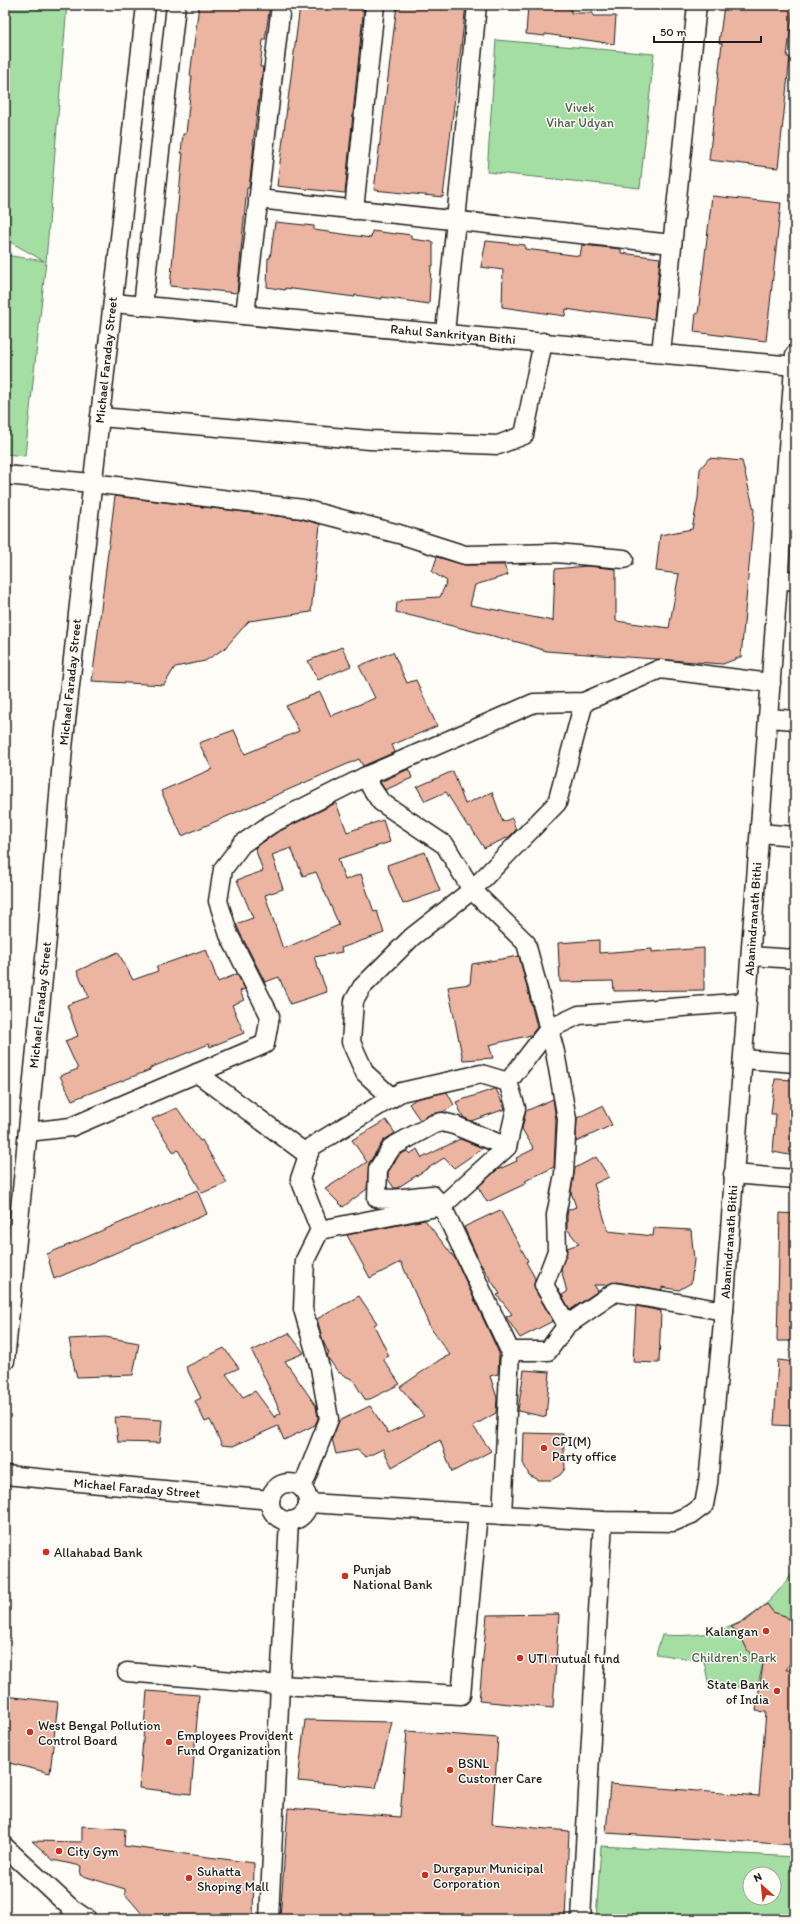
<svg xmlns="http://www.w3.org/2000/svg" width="800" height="1924" viewBox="0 0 800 1924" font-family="Itim,sans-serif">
<rect width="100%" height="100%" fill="#fdfcf7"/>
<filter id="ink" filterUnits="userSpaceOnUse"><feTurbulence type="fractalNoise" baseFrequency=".025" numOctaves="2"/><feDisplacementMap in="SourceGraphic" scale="8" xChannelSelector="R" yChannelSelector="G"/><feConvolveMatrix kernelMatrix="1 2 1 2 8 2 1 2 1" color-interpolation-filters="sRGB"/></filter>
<g filter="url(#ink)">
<g fill="#a4dea3" stroke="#607d60" fill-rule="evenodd">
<polygon points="5,5 67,5 46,261 25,456 5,454 5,255 44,261 5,239"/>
<polygon points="496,40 654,54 640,188 487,172"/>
<path d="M795,1568V1620L793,1622L795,1627V1654L763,1664L757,1687H709L704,1661L656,1654L662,1635C724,1639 761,1621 795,1568Z"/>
<path d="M601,1846L795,1857V1919H596ZM750,1874H774V1898H750Z"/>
</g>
<g fill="#ecb5a2" stroke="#1c1c1c" fill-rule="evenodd">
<polygon points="199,5 270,5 265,40 263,40 260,67 263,67 253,144 254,144 249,188 247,188 237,293 170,286 183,153 181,153 183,134 186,134 192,76 190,76"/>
<polygon points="340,5 364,5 345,193 277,186 300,6 340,10"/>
<polygon points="397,5 466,5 443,197 374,190"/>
<polygon points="528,5 571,6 571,13 593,13 593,16 616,16 614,44 545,34 545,36 526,34"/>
<polygon points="724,5 768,5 793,8 787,57 790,57 778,168 709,160 722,43 719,43"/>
<polygon points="712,196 781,203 766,341 694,332 696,313 698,314"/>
<polygon points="275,222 314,226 314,230 371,238 372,231 396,234 396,233 411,235 411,239 433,242 433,266 431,266 429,304 382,297 382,299 355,295 355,297 285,288 285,290 267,287 268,258 270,258"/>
<polygon points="486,241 525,245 525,249 580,256 582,245 621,249 621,253 660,258 654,319 592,311 592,313 566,309 565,316 502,307 503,270 481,267"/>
<polygon points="709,458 742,461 754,510 741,657 723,664 546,651 525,644 396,612 397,603 405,599 440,597 447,581 432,572 437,557 465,565 504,565 508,575 475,585 470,605 553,621 555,569 587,566 616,569 616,621 669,628 679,574 656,571 660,535 692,529 698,498 700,469"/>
<polygon points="115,496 301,519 320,524 311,612 249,621 225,648 205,661 175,667 164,685 92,681"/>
<polygon points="342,647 351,666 318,680 308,661"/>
<polygon points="393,652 407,683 416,680 437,726 392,745 395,752 363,766 359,759 182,836 161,791 212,769 199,743 234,730 245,754 299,731 286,706 320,692 331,716 375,698 359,666"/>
<polygon points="409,769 412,778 385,790 380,782"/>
<polygon points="453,771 465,804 492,792 503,822 512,818 516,830 509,837 484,848 470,826 468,827 446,792 425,801 417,787"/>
<path d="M336,803L347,832L383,820L390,842L338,859L345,880L361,874L374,912L377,911L384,933L341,948L342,952L314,957L327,992L290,1004L279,977L265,982L239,931L236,924L253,918L237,880L263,871L255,848L276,833ZM291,848L303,876L316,872L339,925L283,949L265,895L283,889L272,855Z"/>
<polygon points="425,852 440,891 403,904 387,865"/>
<polygon points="599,940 599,953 652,949 652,952 704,948 704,990 614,991 613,981 560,982 558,943"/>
<polygon points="206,949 218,982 237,974 245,989 240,991 244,1000 232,1005 244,1033 210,1047 209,1044 150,1068 150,1070 72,1100 60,1076 78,1069 65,1041 78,1036 67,1005 89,997 77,971 118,952 133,980 158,971 156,967"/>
<polygon points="519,956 537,1027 531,1035 489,1045 493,1058 463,1060 448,987 470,984 472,964"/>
<polygon points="775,1079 795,1080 795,1156 773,1152 776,1114 771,1114"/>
<polygon points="494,1089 496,1089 505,1109 471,1121 463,1117 456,1102"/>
<polygon points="447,1092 454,1105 443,1112 431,1114 420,1120 409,1104 416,1099"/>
<polygon points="553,1099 556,1120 554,1167 525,1181 527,1183 487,1202 478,1187 497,1170 517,1161 516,1158 534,1149 522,1129 526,1111"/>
<polygon points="602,1106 612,1125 576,1142 577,1118"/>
<polygon points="177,1108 200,1141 202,1140 227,1183 202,1193 178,1150 174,1153 152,1119"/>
<polygon points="386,1120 395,1133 383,1141 369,1163 367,1189 343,1207 325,1189 367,1162 352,1140"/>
<polygon points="460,1139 483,1148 454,1168 444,1158 397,1188 394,1188 388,1179 388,1172 399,1155 407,1151 410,1154 417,1149 422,1158"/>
<polygon points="596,1157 609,1177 594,1184 608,1231 653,1236 654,1228 691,1230 694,1260 691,1283 679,1290 662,1287 662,1290 617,1282 606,1285 594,1285 598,1291 570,1310 562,1295 567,1292 561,1269 567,1248 579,1244 567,1229 567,1216 568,1210 576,1207 571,1192 575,1168"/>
<polygon points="197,1190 207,1214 54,1279 47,1254"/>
<polygon points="500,1210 528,1261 526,1262 535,1278 534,1285 535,1290 553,1321 520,1338 506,1317 512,1314 497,1295 500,1294 480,1263 464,1227"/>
<polygon points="780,1213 795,1214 795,1341 777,1341"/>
<polygon points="425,1220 456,1260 499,1353 498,1374 490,1376 497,1398 496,1413 473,1426 491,1451 452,1472 440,1440 392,1467 383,1449 366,1457 357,1450 336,1454 332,1439 339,1421 370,1406 388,1433 424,1416 400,1387 441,1359 450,1355 430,1327 401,1262 370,1278 347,1235"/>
<polygon points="359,1296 377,1323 374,1325 389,1356 383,1359 400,1384 366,1401 353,1380 338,1372 328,1358 327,1354 329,1354 323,1341 317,1319"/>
<polygon points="636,1306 661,1311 659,1363 633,1362"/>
<polygon points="289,1333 304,1353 285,1361 316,1406 318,1418 315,1425 284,1440 278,1426 233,1446 222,1445 210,1420 205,1422 195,1401 201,1398 186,1367 224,1348 239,1368 226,1374 243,1397 255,1391 275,1418 274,1417 281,1413 252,1351"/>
<polygon points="105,1337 139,1343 133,1375 77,1377 75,1371 69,1339"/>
<polygon points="778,1360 795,1362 795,1426 774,1425"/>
<polygon points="524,1370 550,1372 546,1417 518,1411"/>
<polygon points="115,1417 162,1420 160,1443 118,1442"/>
<polygon points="524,1433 563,1434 565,1469 560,1475 551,1480 539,1480 529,1475 523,1463"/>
<polygon points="767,1604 773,1612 785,1616 793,1622 795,1627 795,1655 786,1670 795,1670 795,1845 606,1833 610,1784 759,1796 766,1712 756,1711 763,1664 756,1660 748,1651 743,1641 744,1636 731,1627 747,1620"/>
<polygon points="559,1614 553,1708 479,1701 487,1615"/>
<polygon points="147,1691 199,1695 191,1794 139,1788"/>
<polygon points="5,1696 58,1702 50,1773 5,1762"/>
<polygon points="305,1720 392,1722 376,1788 298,1781"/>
<polygon points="407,1731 498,1738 492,1824 569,1831 565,1919 280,1919 288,1808 400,1817"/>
<polygon points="82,1826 125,1829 124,1846 254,1863 253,1919 151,1919 143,1915 125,1894 125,1889 80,1875 81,1866 53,1860 32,1841 82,1842"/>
</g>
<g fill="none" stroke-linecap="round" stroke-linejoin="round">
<defs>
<g id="minor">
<polyline points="258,199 672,244"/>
<polyline points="354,210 375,5"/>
<polyline points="113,303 794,366"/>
<polyline points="143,306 176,5"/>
<polyline points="245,315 281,5"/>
<polyline points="445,333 477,5"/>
<polyline points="661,353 697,5"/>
<polyline points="100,417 370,440 498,445 524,435 543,342"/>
<polyline points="5,475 92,483 303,509 399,534 465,555 556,553 624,559"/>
<polyline points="778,579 795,581"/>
<polyline points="768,718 795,720"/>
<polyline points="364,777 534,703 584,702 660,669 771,683"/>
<polyline points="760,833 795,836"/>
<polyline points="751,956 795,959"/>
<polyline points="743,1059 795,1063"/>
<polyline points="197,1073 308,1155"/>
<polyline points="508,1082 549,1029 579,1015 747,1002"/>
<polyline points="392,1098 365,1073 351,1042 354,1001 362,987 412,937 472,890 557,803 584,702"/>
<polyline points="28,1132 71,1127 265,1044 270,1016 229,935 218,901 223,869 242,844 271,824 364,777 381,802 445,845 472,890 526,943 555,1052 567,1119 564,1174 556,1215 557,1251 544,1285 567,1325"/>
<polyline points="733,1174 795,1179"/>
<polyline points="510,1351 548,1351 567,1325 615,1292 724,1311"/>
<polyline points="5,1361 47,938 63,748 146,5"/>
<polyline points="5,1475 270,1500"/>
<circle cx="289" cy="1502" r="19"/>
<polyline points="302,1488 329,1419 320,1368 303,1309 305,1260 320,1230 300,1179 311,1147 401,1092 481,1074 508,1082 516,1108 507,1147 442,1206 320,1230"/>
<polyline points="308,1503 603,1521 673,1522 692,1514 704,1505 708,1483 724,1311 795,354"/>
<path d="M502,1515L510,1351L442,1206L432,1195C413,1196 395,1201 377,1198L378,1169L392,1147L434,1124L442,1122L454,1125L507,1147"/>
<polyline points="127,1672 280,1685 289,1521"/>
<polyline points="5,1847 72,1909 87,1919"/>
<polyline points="269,1919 280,1685 461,1695 478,1513"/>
<polyline points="581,1919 603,1521"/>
</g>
</defs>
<use href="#minor" stroke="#1c1c1c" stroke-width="21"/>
<use href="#minor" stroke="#fdfcf7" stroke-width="18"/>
</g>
</g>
<g fill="#c8321e" stroke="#fdfcf7" stroke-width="1.5">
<circle cx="544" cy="1448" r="4"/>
<circle cx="46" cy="1552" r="4"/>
<circle cx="345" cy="1576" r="4"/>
<circle cx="766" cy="1631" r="4"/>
<circle cx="520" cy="1658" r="4"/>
<circle cx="777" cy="1691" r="4"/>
<circle cx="30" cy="1732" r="4"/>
<circle cx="169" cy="1742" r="4"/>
<circle cx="450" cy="1770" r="4"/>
<circle cx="59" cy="1851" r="4"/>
<circle cx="425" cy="1875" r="4"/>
<circle cx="189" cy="1878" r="4"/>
</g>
<g text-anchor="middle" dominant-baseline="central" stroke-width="3" stroke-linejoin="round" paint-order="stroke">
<g font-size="13" fill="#4c604b" stroke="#fdfcf7">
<text x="580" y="107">Vivek<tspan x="580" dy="15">Vihar Udyan</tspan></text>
<text x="734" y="1657">Children's Park</text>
</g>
<g font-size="13" fill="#1c1c1c" stroke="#fdfcf7">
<text transform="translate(453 334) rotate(5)">Rahul Sankrityan Bithi</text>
<text transform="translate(106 360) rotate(-84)">Michael Faraday Street</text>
<text transform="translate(70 682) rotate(-84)">Michael Faraday Street</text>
<text transform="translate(753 919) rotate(-86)">Abanindranath Bithi</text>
<text transform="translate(40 1005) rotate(-84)">Michael Faraday Street</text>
<text transform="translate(729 1242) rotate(-86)">Abanindranath Bithi</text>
<text transform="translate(137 1488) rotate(5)">Michael Faraday Street</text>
</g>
<g font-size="13" fill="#1c1c1c" stroke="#fdfcf7" text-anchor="start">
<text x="552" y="1441">CPI(M)<tspan x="552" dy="15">Party office</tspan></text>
<text x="54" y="1552">Allahabad Bank</text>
<text x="353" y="1569">Punjab<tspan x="353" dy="15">National Bank</tspan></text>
<text x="758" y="1631" text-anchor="end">Kalangan</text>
<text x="528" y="1658">UTI mutual fund</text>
<text x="769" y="1684" text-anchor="end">State Bank<tspan x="769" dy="15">of India</tspan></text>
<text x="38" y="1725">West Bengal Pollution<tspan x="38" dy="15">Control Board</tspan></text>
<text x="177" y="1735">Employees Provident<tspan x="177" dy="15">Fund Organization</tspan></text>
<text x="458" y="1763">BSNL<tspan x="458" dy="15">Customer Care</tspan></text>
<text x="67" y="1851">City Gym</text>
<text x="433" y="1868">Durgapur Municipal<tspan x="433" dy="15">Corporation</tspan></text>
<text x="197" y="1871">Suhatta<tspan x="197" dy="15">Shoping Mall</tspan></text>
</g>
</g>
<rect width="800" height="1924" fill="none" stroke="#fdfcf7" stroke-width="20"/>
<rect x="10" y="10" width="780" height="1904" fill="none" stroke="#1c1c1c" stroke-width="1.5" filter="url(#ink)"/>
<g transform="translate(762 1886) rotate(333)"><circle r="19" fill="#fdfcf7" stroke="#a3a29f"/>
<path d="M0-3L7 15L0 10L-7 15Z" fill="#c8321e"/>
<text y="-6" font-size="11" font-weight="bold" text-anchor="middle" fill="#1c1c1c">N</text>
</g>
<path d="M654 36v6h107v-6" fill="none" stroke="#1c1c1c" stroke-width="2"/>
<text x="660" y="36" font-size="12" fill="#1c1c1c" stroke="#fdfcf7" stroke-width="3" paint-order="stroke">50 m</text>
</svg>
